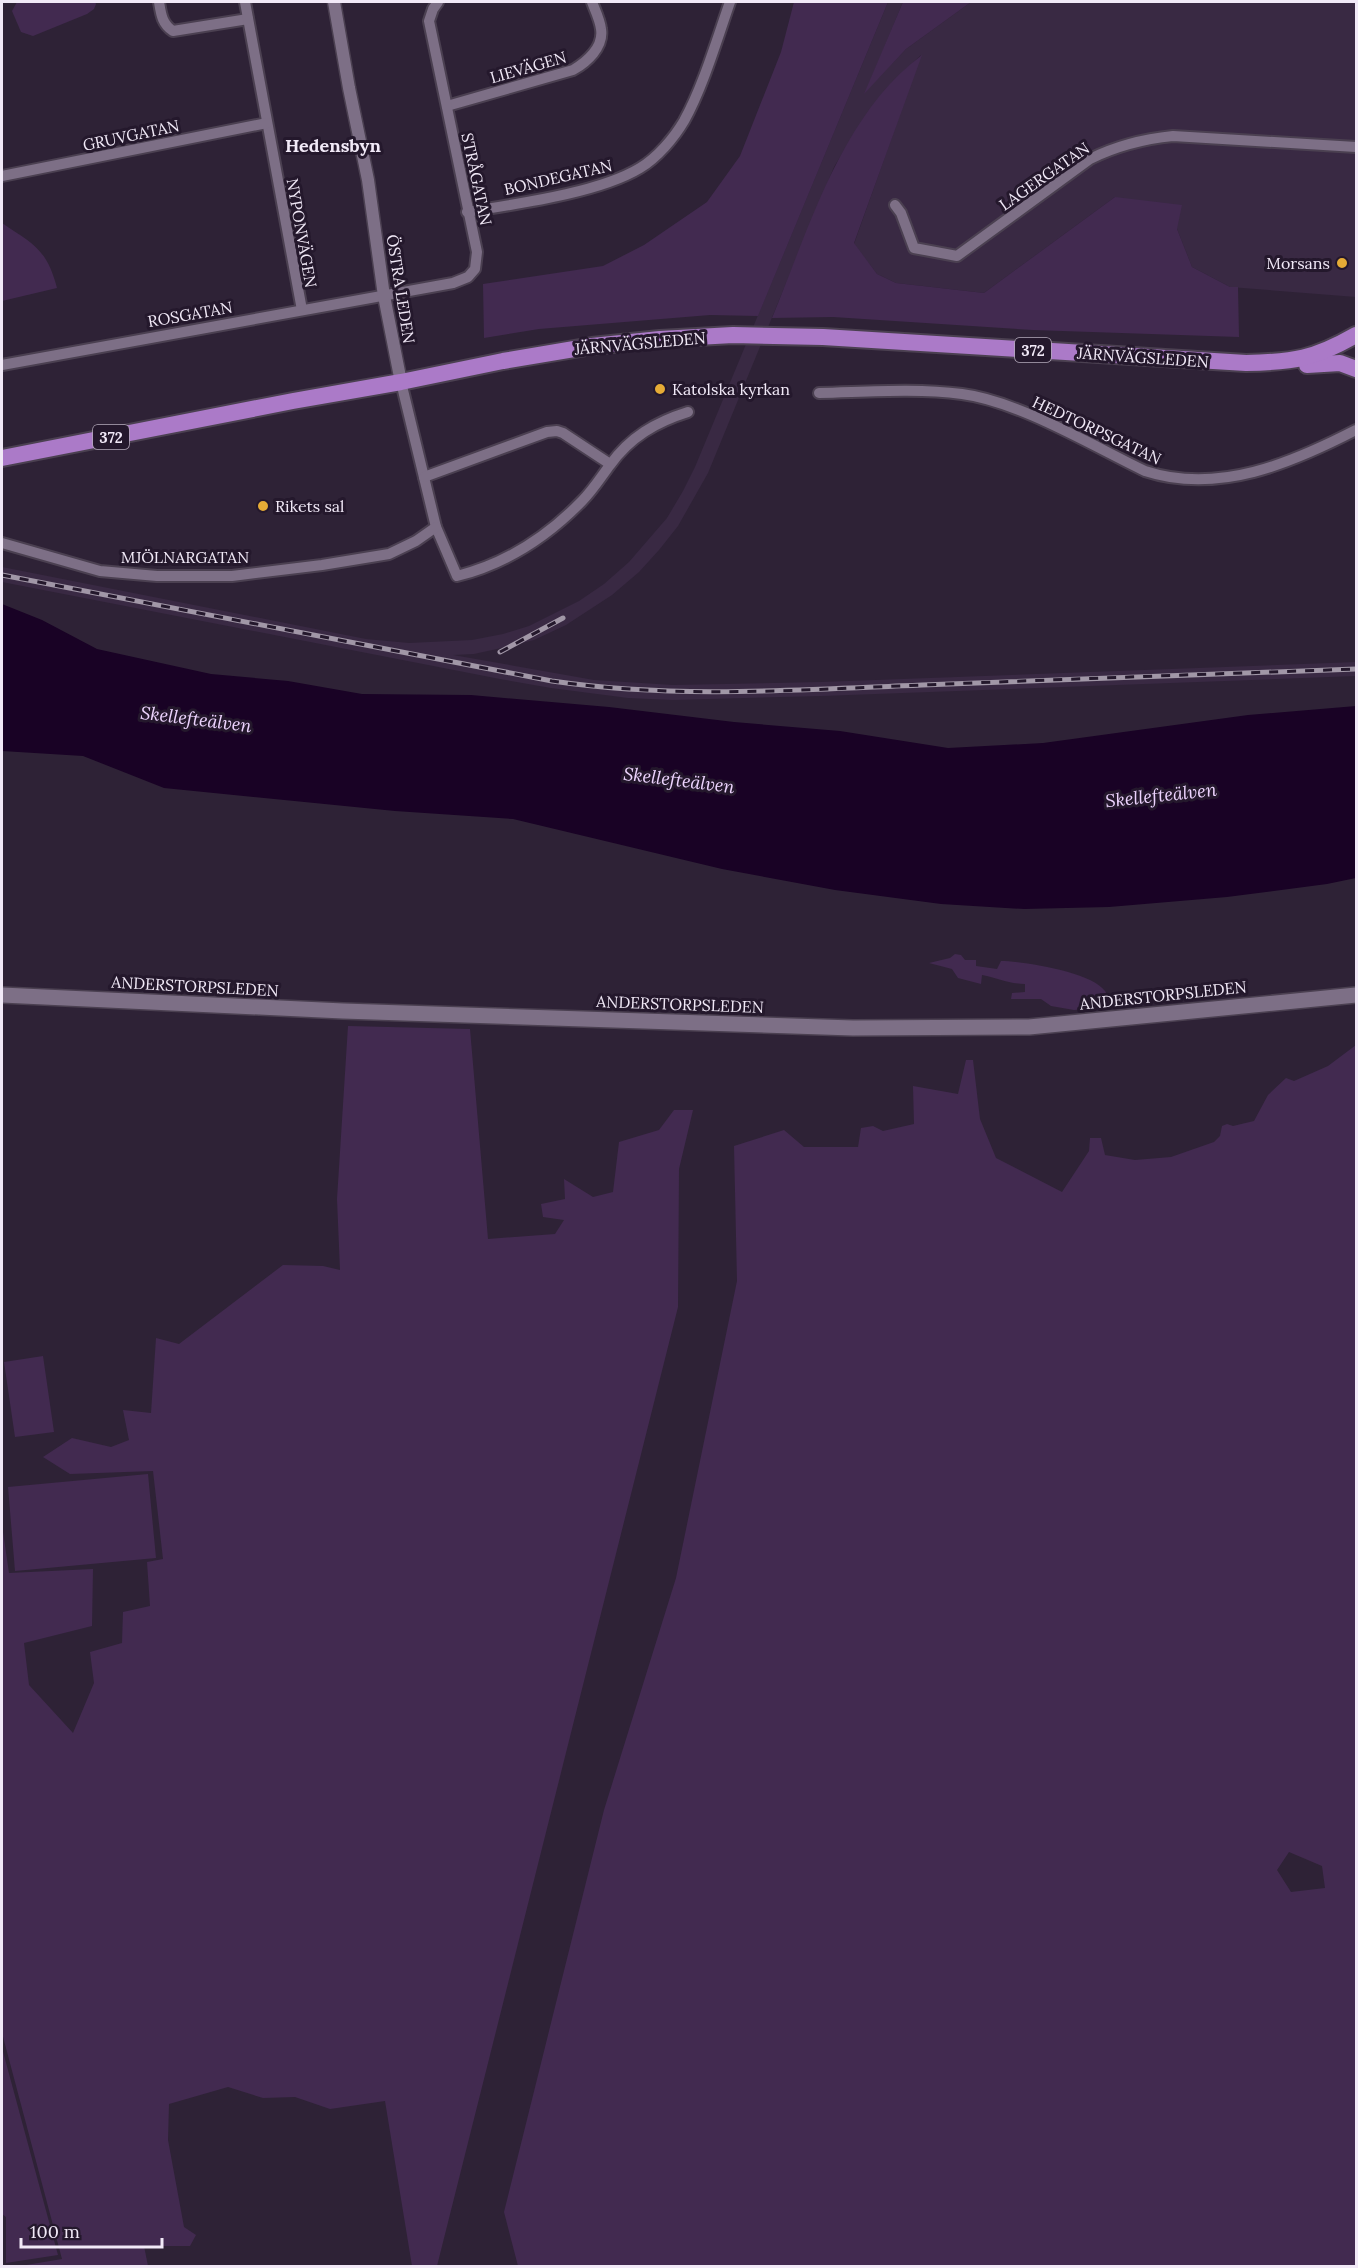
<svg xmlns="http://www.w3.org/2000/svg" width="1358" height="2268" viewBox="0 0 1358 2268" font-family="Lora,serif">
<rect width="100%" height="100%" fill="#2e2236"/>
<polygon fill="#392943" points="888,2 903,2 866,91 906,49 971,2 1356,2 1356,297 1230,287 1192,267 1177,229 1115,197 984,293 896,283 877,274 854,244 921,55 896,79 863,119 834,167 708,473 678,526 659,550 639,572 612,595 566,625 534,640 506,647 474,654 453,655 594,680 673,685 821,682 1356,662 1356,676 822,696 673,700 628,698 551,688 500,679 2,582 2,567 366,639 409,643 472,640 503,634 529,626 579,601 604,584 629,562 667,518 683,491 695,467"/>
<g fill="#422a50" fill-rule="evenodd">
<polygon points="17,2 95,2 96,4 94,9 87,14 33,36 21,32 12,11"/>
<polygon points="794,2 888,2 758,316 710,315 539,329 484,338 483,284 603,266 644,245 707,202 740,156 781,52"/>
<polygon points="903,2 971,2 906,49 864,94"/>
<path d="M922,55L854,243L877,274L896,283L984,293L1115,197L1182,205L1177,229L1192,267L1230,287H1238L1239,337L1033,330L833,317L772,318C809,229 841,115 922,55Z"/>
<path d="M2,223C33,244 47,249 57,288L2,301Z"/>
<path d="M955,954L961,955L965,960H976V966L997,969L1001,961C1022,961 1092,972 1105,991C1107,994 1109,1000 1110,1004L1105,1008L1095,1007L1097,1000L1089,1001L1085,1009L1074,1010L1051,1006L1041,999H1011L1012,993L1025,992V984C1009,984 998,978 982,975L981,984L958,978L952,969L929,963L950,958Z"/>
<polygon points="348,1026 470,1029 488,1239 555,1234 564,1220 543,1217 541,1204 565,1199 564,1179 593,1197 613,1192 619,1142 659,1130 674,1110 693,1110 679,1169 678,1307 437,2266 412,2266 385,2101 330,2109 295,2097 263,2098 228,2087 169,2104 168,2140 184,2227 196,2235 190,2246 144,2246 148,2266 20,2266 62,2259 2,2033 2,1525 9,1573 93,1569 92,1626 24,1643 29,1685 73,1733 94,1683 90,1652 122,1643 123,1612 150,1606 147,1562 163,1559 153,1471 70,1474 43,1457 72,1438 111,1447 129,1440 123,1410 151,1413 156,1338 179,1344 283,1265 323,1266 340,1270 337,1199"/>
<path d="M1356,1045V2266H518L504,2212L604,1810L676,1578L737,1281L734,1146L784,1130L804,1147H858L861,1128L873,1126L883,1131L914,1124L913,1086L958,1094L966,1060H973L980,1119L996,1158L1062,1192L1089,1151L1090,1138H1101L1105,1155L1135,1160L1171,1157L1214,1142L1220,1136L1222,1126L1227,1124L1233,1126L1254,1121L1268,1095L1286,1078L1294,1081L1328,1066ZM1289,1852L1322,1866L1325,1888L1291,1892L1277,1870Z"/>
<polygon points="43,1356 54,1432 15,1437 4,1362"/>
<polygon points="148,1474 156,1558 15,1571 8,1487"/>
<polygon points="2,2048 58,2255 6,2263 6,2217 2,2214"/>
</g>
<polygon fill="#190225" points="2,604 42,620 97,649 211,674 288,681 362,694 471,695 609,707 734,722 840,731 948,748 1043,743 1248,715 1356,706 1356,878 1327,884 1227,897 1109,907 1024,909 941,904 835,890 722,869 513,819 395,811 164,788 83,756 2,751"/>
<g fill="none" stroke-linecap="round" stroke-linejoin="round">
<defs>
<g id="minor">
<path d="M159,2C161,14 162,24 173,31L248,19"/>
<polyline points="245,2 302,310"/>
<path d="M447,106L573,70C587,62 604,47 601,29C600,20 595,10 592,2"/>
<polyline points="2,176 267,123"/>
<path d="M895,205L901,213L914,248L957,256L1090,159C1116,146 1143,139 1173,136L1356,147"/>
<path d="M467,212C516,204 599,193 640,168C657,158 674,138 684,121C703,87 717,39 730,2"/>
<polyline points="2,365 453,283 468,277 475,269 477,252 429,21 433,9 438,2"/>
<path d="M401,382L436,527L457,576C505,564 547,537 582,501C593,490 601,477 610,465C630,437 656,422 688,412"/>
<path d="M819,393C866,392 915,388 962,394C1018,401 1093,446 1145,471C1218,495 1292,463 1356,430"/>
<polyline points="424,477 547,432 557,431 563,433 610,464"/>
<polyline points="2,543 100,571 157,576 232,576 322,565 389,554 416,541 436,527"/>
</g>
<polyline id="tertiary" points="334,2 349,88 368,180 384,296 401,382"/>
<polyline id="secondary" points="2,995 343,1011 853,1028 1029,1027 1356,995"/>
<g id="primary">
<polyline points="1307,365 1340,363 1356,369"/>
<path d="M2,458L293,401L401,382L503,361L592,346L660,339L733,335L823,337L1246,363C1294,362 1314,359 1356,335"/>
</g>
</defs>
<use href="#minor" stroke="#4b4051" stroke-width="14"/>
<use href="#tertiary" stroke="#4b4051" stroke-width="15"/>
<use href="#secondary" stroke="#4b4051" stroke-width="18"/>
<use href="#primary" stroke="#4b4051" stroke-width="20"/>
<use href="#minor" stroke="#7d6f86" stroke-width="10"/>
<use href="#tertiary" stroke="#7d6f86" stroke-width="12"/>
<use href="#secondary" stroke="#7d6f86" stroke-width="15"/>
<use href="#primary" stroke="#ab7ac8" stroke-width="16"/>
<defs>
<g id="rail">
<path d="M2,575L552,681C675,699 798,690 922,685C1067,679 1212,674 1356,669"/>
<polyline points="500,652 563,618"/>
</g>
</defs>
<use href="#rail" stroke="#a197a7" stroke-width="5"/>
<use href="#rail" stroke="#24182c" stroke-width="3" stroke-dasharray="9" stroke-linecap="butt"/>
</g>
<g fill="#e6ac36" stroke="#24182c" stroke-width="2">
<circle cx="1342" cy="263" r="6"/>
<circle cx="660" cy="389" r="6"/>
<circle cx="263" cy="506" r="6"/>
</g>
<g text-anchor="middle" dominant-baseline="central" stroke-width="6" stroke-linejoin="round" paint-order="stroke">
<g fill="#24182c" stroke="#b4aaba" stroke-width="1.5">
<rect x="1015" y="338" width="36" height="24" rx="4.5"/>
<rect x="93" y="425" width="36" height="24" rx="4.5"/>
</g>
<g font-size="15" font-weight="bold" fill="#f1e9f7">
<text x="1033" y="350">372</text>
<text x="111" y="437">372</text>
</g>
<g font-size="16" fill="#f1e9f7" stroke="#24182c">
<text transform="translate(528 67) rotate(-16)">LIEVÄGEN</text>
<text transform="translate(131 135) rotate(-12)">GRUVGATAN</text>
<text transform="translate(1044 176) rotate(-35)">LAGERGATAN</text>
<text transform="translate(558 177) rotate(-13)">BONDEGATAN</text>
<text transform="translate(477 179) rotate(78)">STRÅGATAN</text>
<text transform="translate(302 233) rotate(80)">NYPONVÄGEN</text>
<text transform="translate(401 289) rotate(81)">ÖSTRA LEDEN</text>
<text transform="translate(190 314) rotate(-10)">ROSGATAN</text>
<text transform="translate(640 343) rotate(-5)">JÄRNVÄGSLEDEN</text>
<text transform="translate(1143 357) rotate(4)">JÄRNVÄGSLEDEN</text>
<text transform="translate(1097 430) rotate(25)">HEDTORPSGATAN</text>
<text x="185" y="557">MJÖLNARGATAN</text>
<text transform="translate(195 986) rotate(3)">ANDERSTORPSLEDEN</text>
<text transform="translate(1163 995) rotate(-6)">ANDERSTORPSLEDEN</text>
<text transform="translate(680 1004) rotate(2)">ANDERSTORPSLEDEN</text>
</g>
<g font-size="16" fill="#f1e9f7" stroke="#24182c" text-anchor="start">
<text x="1330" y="263" text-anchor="end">Morsans</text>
<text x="672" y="389">Katolska kyrkan</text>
<text x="275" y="506">Rikets sal</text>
</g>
<g font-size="18" font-weight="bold" fill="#f1e9f7" stroke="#24182c">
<text x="333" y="145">Hedensbyn</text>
</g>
<g font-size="18" font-style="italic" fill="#edd4fe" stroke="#24182c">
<text transform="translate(196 719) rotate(7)">Skellefteälven</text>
<text transform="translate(679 780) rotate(7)">Skellefteälven</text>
<text transform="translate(1161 795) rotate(-6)">Skellefteälven</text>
</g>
</g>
<rect width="1358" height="2268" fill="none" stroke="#f1e9f7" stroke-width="6"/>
<path d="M21 2238v9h141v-9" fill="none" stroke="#f1e9f7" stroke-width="3"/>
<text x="30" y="2238" font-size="18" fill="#f1e9f7" stroke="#24182c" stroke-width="4.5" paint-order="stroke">100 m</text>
</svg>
